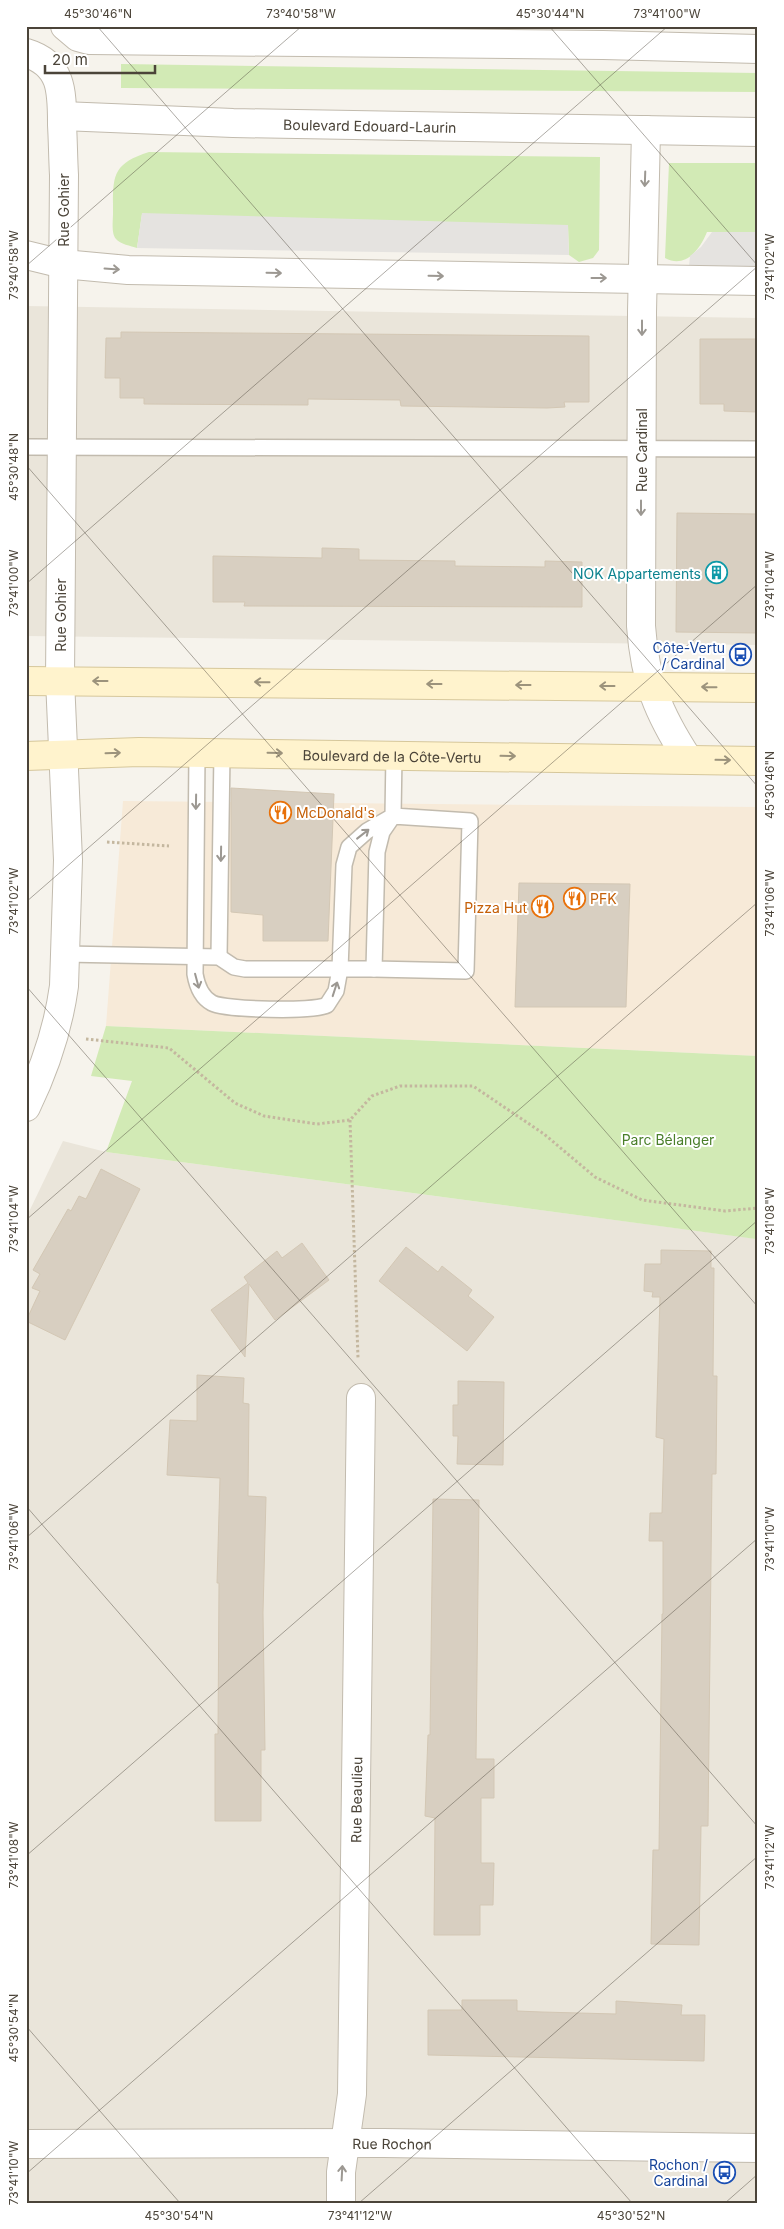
<svg xmlns="http://www.w3.org/2000/svg" width="784" height="2229" viewBox="0 0 784 2229" font-family="Inter,sans-serif">
<rect width="100%" height="100%" fill="#f6f3ec"/>
<g fill="#eae5da">
<polygon points="26,306 758,318 758,645 26,636"/>
<polygon points="63,1141 106,1152 758,1239 758,2203 26,2203 26,1218"/>
</g>
<polygon fill="#f7ead8" points="123,801 758,807 758,1056 106,1026"/>
<g fill="#d2eab5">
<polygon points="121,64 758,73 758,92 121,88"/>
<path d="M149,152L600,157L599,250L593,258L579,262L569,255L568,226L142,214L137,248C131,246 120,244 116,239C111,233 113,221 113,213C113,177 111,164 149,152Z"/>
<path d="M669,163H758V232H707C700,249 686,269 665,258Z"/>
<polygon points="106,1026 758,1056 756,1239 106,1152 132,1081 91,1076"/>
</g>
<g fill="#e5e3e0">
<polygon points="142,213 568,225 569,255 137,248"/>
<polygon points="712,232 758,232 758,268 689,266 690,256 701,247"/>
</g>
<g fill="#d8cfc1" stroke="#d3c7b4">
<polygon points="121,332 589,336 589,402 564,402 565,407 547,408 401,406 400,400 308,399 308,405 144,404 144,398 120,398 120,378 105,378 106,338 121,338"/>
<polygon points="700,339 758,339 758,412 724,411 724,404 700,404"/>
<polygon points="677,513 758,514 758,633 676,632"/>
<polygon points="322,548 359,549 359,560 455,561 455,566 545,567 545,561 582,562 582,607 244,606 245,602 213,602 213,556 322,558"/>
<polygon points="231,788 334,794 328,941 263,941 263,915 231,912"/>
<polygon points="519,883 630,884 626,1007 515,1007"/>
<polygon points="101,1169 140,1189 65,1340 26,1321 40,1291 32,1288 40,1274 33,1270 68,1209 71,1211 79,1196 86,1199"/>
<polygon points="302,1243 329,1280 275,1320 249,1284 245,1357 211,1310 248,1283 244,1277 277,1251 282,1258"/>
<polygon points="406,1247 438,1272 442,1266 472,1290 468,1296 494,1317 467,1351 379,1281"/>
<polygon points="661,1250 711,1251 711,1268 714,1268 713,1376 717,1376 716,1474 712,1474 708,1826 701,1826 699,1945 651,1944 653,1850 659,1850 662,1614 663,1614 663,1541 649,1541 650,1513 662,1513 664,1439 656,1437 660,1297 652,1297 653,1292 644,1291 645,1264 661,1264"/>
<polygon points="197,1375 244,1378 243,1403 249,1404 248,1496 266,1497 263,1613 265,1750 261,1750 261,1821 215,1821 215,1734 218,1734 219,1583 217,1583 220,1478 167,1475 170,1420 197,1421"/>
<polygon points="458,1381 504,1382 503,1465 457,1464 458,1436 453,1436 453,1405 458,1405"/>
<polygon points="433,1499 479,1500 476,1759 494,1759 494,1798 481,1798 481,1863 494,1863 493,1905 480,1905 480,1935 434,1935 435,1818 425,1816 428,1735 430,1735"/>
<polygon points="462,2000 517,2000 517,2011 542,2012 616,2014 616,2001 682,2005 681,2015 705,2015 704,2061 428,2055 428,2010 462,2010"/>
</g>
<g fill="none" stroke-linecap="round" stroke-linejoin="round">
<defs>
<g id="service">
<polyline points="26,447 758,449"/>
<path d="M197,753L195,974C197,986 201,997 212,1003C225,1010 314,1012 327,1005L336,991L340,969L344,865L349,847L367,831L393,816L470,821L466,971L374,969L377,852L382,832L393,816L394,755"/>
<polyline points="65,954 219,957 234,967 245,969 374,969"/>
<polyline points="219,957 222,753"/>
</g>
<g id="minor">
<polyline points="65,26 78,37 89,40 603,45 758,49"/>
<path d="M26,53C63,64 62,93 62,125C63,141 63,158 64,175L60,680L68,860L64,986C58,1030 45,1068 26,1107"/>
<path id="s1" d="M62,116L233,123L758,132"/>
<path d="M646,130L642,312L641,626C645,681 658,713 688,759"/>
<polyline points="26,255 63,264 128,270 758,281"/>
<path id="s2" d="M341,2203V2172L352,2094L361,1398"/>
</g>
<g id="tertiary">
<path id="s3" d="M26,2144L383,2143L758,2148"/>
</g>
<g id="secondary">
<polyline points="26,681 758,688"/>
<path id="s4" d="M26,756L139,752L758,761"/>
</g>
</defs>
<use href="#service" stroke="#c2bbae" stroke-width="18"/>
<use href="#minor" stroke="#c2bbae" stroke-width="30"/>
<use href="#tertiary" stroke="#c2bbae" stroke-width="30"/>
<use href="#secondary" stroke="#d6c79b" stroke-width="30"/>
<g stroke="#c4b79f" stroke-width="3" stroke-dasharray="2.5 2.5" stroke-linecap="butt">
<polyline points="107,842 169,846"/>
<polyline points="26,872 28,872"/>
<polyline points="26,955 28,955"/>
<polyline points="86,1039 169,1048 235,1103 264,1116 317,1124 350,1120 372,1096 400,1086 473,1086 544,1134 595,1177 642,1200 725,1211 758,1208"/>
<polyline points="350,1120 358,1358"/>
</g>
<use href="#service" stroke="#fff" stroke-width="15"/>
<use href="#minor" stroke="#fff" stroke-width="28"/>
<use href="#tertiary" stroke="#fff" stroke-width="28"/>
<use href="#secondary" stroke="#fff3cd" stroke-width="28"/>
</g>
<defs><path id="oneway-shaft" d="M-6 0H5M1.5-3L5.5 0L1.5 3" fill="none" stroke-width="1.6" stroke-linecap="round" stroke-linejoin="round" transform="scale(1.25)"/></defs>
<g stroke="#9c9892">
<use href="#oneway-shaft" transform="translate(645 179) rotate(92)"/>
<use href="#oneway-shaft" transform="translate(112 269) rotate(4)"/>
<use href="#oneway-shaft" transform="translate(274 273) rotate(1)"/>
<use href="#oneway-shaft" transform="translate(436 276) rotate(1)"/>
<use href="#oneway-shaft" transform="translate(599 278)"/>
<use href="#oneway-shaft" transform="translate(642 328) rotate(90)"/>
<use href="#oneway-shaft" transform="translate(641 508) rotate(90)"/>
<use href="#oneway-shaft" transform="translate(196 802) rotate(91)"/>
<use href="#oneway-shaft" transform="translate(363 834) rotate(-38)"/>
<use href="#oneway-shaft" transform="translate(221 854) rotate(91)"/>
<use href="#oneway-shaft" transform="translate(197 981) rotate(75)"/>
<use href="#oneway-shaft" transform="translate(335 989) rotate(-72)"/>
<use href="#oneway-shaft" transform="translate(342 2173) rotate(-87)"/>
</g>
<g stroke="#9c937c">
<use href="#oneway-shaft" transform="translate(100 681) rotate(-180)"/>
<use href="#oneway-shaft" transform="translate(262 682) rotate(-179)"/>
<use href="#oneway-shaft" transform="translate(434 684) rotate(-180)"/>
<use href="#oneway-shaft" transform="translate(523 685) rotate(-180)"/>
<use href="#oneway-shaft" transform="translate(607 686) rotate(-180)"/>
<use href="#oneway-shaft" transform="translate(709 687) rotate(-179)"/>
<use href="#oneway-shaft" transform="translate(113 753) rotate(-2)"/>
<use href="#oneway-shaft" transform="translate(275 753) rotate(1)"/>
<use href="#oneway-shaft" transform="translate(508 756) rotate(1)"/>
<use href="#oneway-shaft" transform="translate(723 760) rotate(1)"/>
</g>
<path fill="none" stroke="#4b4439" stroke-width="1" stroke-opacity="0.45" d="M97,26L758,787M549,26L758,266M26,266L302,26M26,465L758,1307M26,584L668,26M26,902L758,266M26,986L758,1827M26,1220L758,584M26,1506L632,2203M26,1538L758,902M26,1856L758,1220M26,2026L180,2203M26,2174L758,1538M359,2203L758,1856M725,2203L758,2174"/>
<defs>
<symbol id="building-ring" viewBox="-11 -11 22 22"><circle r="9.5" fill="#fff" stroke="#0f9aa8" stroke-width="1.5"/><path d="M-4-6H4V6H1V3H-1V6H-4ZM-2.5-4.3h1.7v1.8h-1.7ZM.8-4.3h1.7v1.8H.8ZM-2.5-1h1.7V.8h-1.7ZM.8-1h1.7V.8H.8Z" fill="#0f9aa8"/></symbol>
<symbol id="bus-ring" viewBox="-11 -11 22 22"><circle r="9.5" fill="#fff" stroke="#1a4fb4" stroke-width="1.5"/><path d="M-5-6H5V4H4V6H2V4H-2V6H-4V4H-5ZM-3.5-4V0h7V-4ZM-3.5 1.2v1.5H-2V1.2ZM2 1.2v1.5H3.5V1.2Z" fill="#1a4fb4"/></symbol>
<symbol id="restaurant-ring" viewBox="-11 -11 22 22"><circle r="9.5" fill="#fff" stroke="#e8710a" stroke-width="1.5"/><path d="M-5-6h1v4h1v-4h1v4h1v-4h1v5L-1.5 .5V6h-2V.5L-5-1ZM5-6V6H3V1.5H1.5Q1.5-4 5-6Z" fill="#e8710a"/></symbol>
</defs>
<g fill-rule="evenodd">
<use href="#building-ring" x="704" y="560" width="25" height="25"/>
<use href="#bus-ring" x="728" y="642" width="25" height="25"/>
<use href="#restaurant-ring" x="268" y="800" width="25" height="25"/>
<use href="#restaurant-ring" x="562" y="886" width="25" height="25"/>
<use href="#restaurant-ring" x="530" y="894" width="25" height="25"/>
<use href="#bus-ring" x="712" y="2160" width="25" height="25"/>
</g>
<g text-anchor="middle" dominant-baseline="central" stroke-width="4" stroke-linejoin="round" paint-order="stroke">
<g font-size="14" fill="#4b4439" stroke="#fff">
<text stroke="none"><textPath href="#s1" startOffset="308">Boulevard Edouard-Laurin</textPath></text>
<text transform="translate(63 210) rotate(-90)">Rue Gohier</text>
<text transform="translate(641 450) rotate(-90)">Rue Cardinal</text>
<text transform="translate(60 615) rotate(-90)">Rue Gohier</text>
<text stroke="none"><textPath href="#s4" startOffset="366">Boulevard de la Côte-Vertu</textPath></text>
<text stroke="none"><textPath href="#s2" startOffset="404">Rue Beaulieu</textPath></text>
<text stroke="none"><textPath href="#s3" startOffset="366">Rue Rochon</textPath></text>
</g>
<g font-size="14" fill="#0d838f" stroke="#fff" text-anchor="end">
<text x="701" y="573">NOK Appartements</text>
</g>
<g font-size="14" fill="#164399" stroke="#fff" text-anchor="end">
<text x="725" y="647">Côte-Vertu<tspan x="725" dy="16">/ Cardinal</tspan></text>
<text x="708" y="2164">Rochon /<tspan x="708" dy="16">Cardinal</tspan></text>
</g>
<g font-size="14" fill="#c56008" stroke="#fff" text-anchor="start">
<text x="296" y="812">McDonald's</text>
<text x="590" y="898">PFK</text>
<text x="527" y="907" text-anchor="end">Pizza Hut</text>
</g>
<g font-size="14" fill="#4a7f2a" stroke="#fff">
<text x="668" y="1139">Parc Bélanger</text>
</g>
</g>
<rect width="784" height="2229" fill="none" stroke="#ffffff" stroke-width="55"/>
<path d="M45 65v8h110v-8" fill="none" stroke="#4b4439" stroke-width="2.5"/>
<text x="52" y="65" font-size="15" fill="#4b4439" stroke="#ffffff" stroke-width="4" paint-order="stroke">20 m</text>
<rect x="28" y="28" width="728" height="2174" fill="none" stroke="#4b4439" stroke-width="2"/>
<g font-size="12" text-anchor="middle" fill="#4b4439">
<text x="98" y="18">45°30'46"N</text>
<text x="301" y="18">73°40'58"W</text>
<text x="550" y="18">45°30'44"N</text>
<text x="667" y="18">73°41'00"W</text>
<text transform="translate(14 265) rotate(-90)" y="4">73°40'58"W</text>
<text transform="translate(770 267) rotate(-90)" y="4">73°41'02"W</text>
<text transform="translate(14 467) rotate(-90)" y="4">45°30'48"N</text>
<text transform="translate(14 583) rotate(-90)" y="4">73°41'00"W</text>
<text transform="translate(770 585) rotate(-90)" y="4">73°41'04"W</text>
<text transform="translate(770 785) rotate(-90)" y="4">45°30'46"N</text>
<text transform="translate(14 901) rotate(-90)" y="4">73°41'02"W</text>
<text transform="translate(770 903) rotate(-90)" y="4">73°41'06"W</text>
<text transform="translate(14 1219) rotate(-90)" y="4">73°41'04"W</text>
<text transform="translate(770 1221) rotate(-90)" y="4">73°41'08"W</text>
<text transform="translate(14 1537) rotate(-90)" y="4">73°41'06"W</text>
<text transform="translate(770 1539) rotate(-90)" y="4">73°41'10"W</text>
<text transform="translate(14 1855) rotate(-90)" y="4">73°41'08"W</text>
<text transform="translate(770 1857) rotate(-90)" y="4">73°41'12"W</text>
<text transform="translate(14 2028) rotate(-90)" y="4">45°30'54"N</text>
<text transform="translate(14 2173) rotate(-90)" y="4">73°41'10"W</text>
<text x="179" y="2220">45°30'54"N</text>
<text x="360" y="2220">73°41'12"W</text>
<text x="631" y="2220">45°30'52"N</text>
</g>
</svg>
